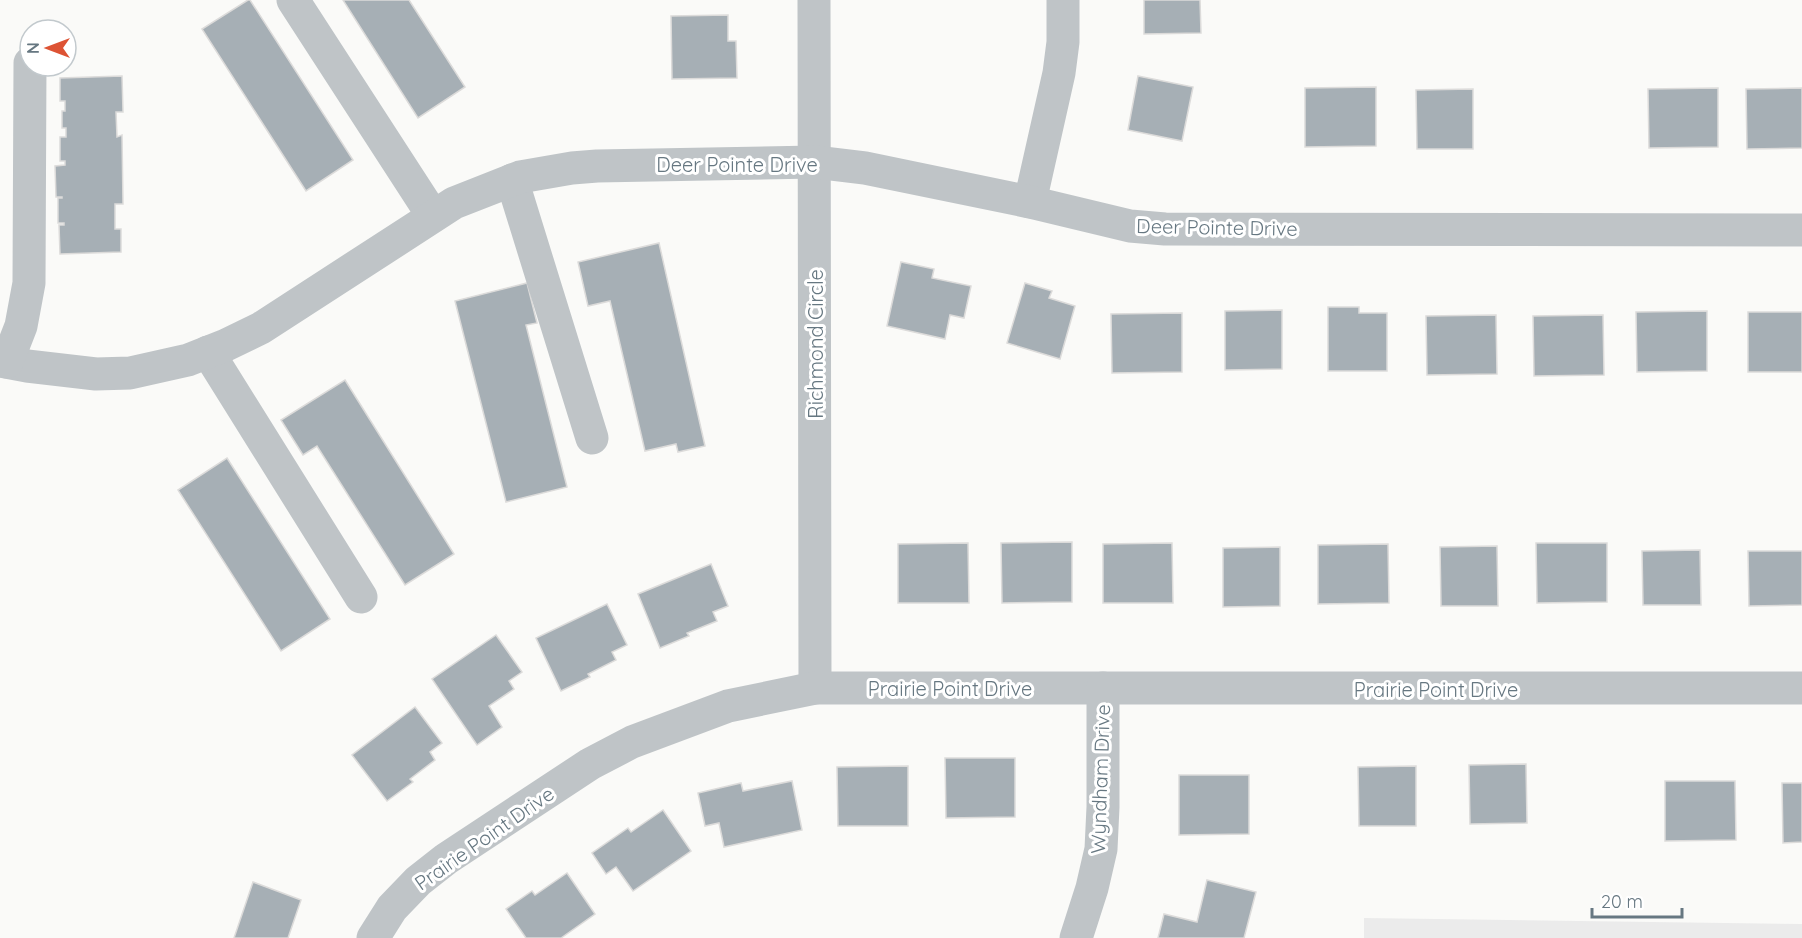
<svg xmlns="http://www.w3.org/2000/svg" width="1802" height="938" viewBox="0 0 1802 938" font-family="Quicksand,sans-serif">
<rect width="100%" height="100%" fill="#fafaf8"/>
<polygon fill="#ebebeb" points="1364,918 1802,924 1802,938 1364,938"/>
<g fill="#a6afb5" stroke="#dcdbda" stroke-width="1.5">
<polygon points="248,0 250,0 353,160 306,191 202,29"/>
<polygon points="343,0 409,0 465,87 418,118"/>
<polygon points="1144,0 1200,0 1201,33 1144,34"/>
<polygon points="728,15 728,41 736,41 737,78 672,79 671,16"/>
<polygon points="122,76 123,112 116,112 117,137 122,135 123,204 115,204 115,229 121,229 121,252 60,254 59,225 64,225 64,223 58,223 58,198 62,198 62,197 56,197 55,166 65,165 65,161 60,161 60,137 66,137 66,128 62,128 62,111 65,111 65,101 60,101 60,78"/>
<polygon points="1138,76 1193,87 1182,141 1128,130"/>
<polygon points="1376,87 1376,146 1305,147 1305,88"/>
<polygon points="1718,88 1718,147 1649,148 1648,89"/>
<polygon points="1802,88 1802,148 1747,149 1746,89"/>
<polygon points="1473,89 1473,149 1417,149 1416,90"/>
<polygon points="659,243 705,446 678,452 676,444 645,451 610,301 588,306 578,262"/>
<polygon points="901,262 934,269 932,278 971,286 964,318 950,315 945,339 887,326"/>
<polygon points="527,283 537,323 526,325 567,487 506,502 455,301"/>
<polygon points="1025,283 1052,291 1049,298 1075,306 1060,359 1007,343"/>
<polygon points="1328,307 1359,307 1359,313 1387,313 1387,371 1328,371"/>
<polygon points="1282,310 1282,369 1225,370 1225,311"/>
<polygon points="1707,311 1707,371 1637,372 1636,312"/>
<rect x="1748" y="312" width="54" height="60"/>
<polygon points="1182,313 1182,372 1112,373 1111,314"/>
<polygon points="1496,315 1497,374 1427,375 1426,316"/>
<polygon points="1603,315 1604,375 1534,376 1533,316"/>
<polygon points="345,380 454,554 405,585 317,446 303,455 281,420"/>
<polygon points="227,458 330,619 281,651 178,490"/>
<polygon points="1072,542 1072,602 1002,603 1001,543"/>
<polygon points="968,543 969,603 898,603 898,544"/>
<polygon points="1172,543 1173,603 1103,603 1103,544"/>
<polygon points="1536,543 1607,543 1607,602 1537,603"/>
<polygon points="1388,544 1389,603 1318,604 1318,545"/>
<polygon points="1497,546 1498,606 1441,606 1440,547"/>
<polygon points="1280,547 1280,606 1223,607 1223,548"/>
<polygon points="1700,550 1701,605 1643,605 1642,551"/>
<polygon points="1748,551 1802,551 1802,605 1749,606"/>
<polygon points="711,564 728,606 713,612 717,621 687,633 689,636 660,648 638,594"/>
<polygon points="607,604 627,645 612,652 616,660 588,674 590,677 561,691 536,638"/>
<polygon points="496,635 522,672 509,681 514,689 489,706 502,727 477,745 432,679"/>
<polygon points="415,707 442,743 430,752 435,760 410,779 413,782 387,801 352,755"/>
<polygon points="945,758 1015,758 1015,817 946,818"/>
<polygon points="1526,764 1527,823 1470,824 1469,765"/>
<polygon points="908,766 908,826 838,826 837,767"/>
<polygon points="1416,766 1416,826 1359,826 1358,767"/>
<polygon points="1179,775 1249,775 1249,834 1179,835"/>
<polygon points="792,781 802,830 724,847 719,823 705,826 698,793 741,783 743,791"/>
<polygon points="1665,781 1735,781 1736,840 1665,841"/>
<polygon points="1782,783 1802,783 1802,842 1783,843"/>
<polygon points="663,810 691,851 633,891 616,867 606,874 592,853 628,828 631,832"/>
<polygon points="567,873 595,914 561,938 526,938 506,909 532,891 535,895"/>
<polygon points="1207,880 1256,892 1244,938 1158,938 1164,914 1197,922"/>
<polygon points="253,882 301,900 288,938 234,938"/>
</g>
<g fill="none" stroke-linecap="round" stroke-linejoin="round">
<g stroke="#bfc4c7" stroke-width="33">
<polyline points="293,0 433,216"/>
<polyline points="814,0 815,688"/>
<polyline points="512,180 592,438"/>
<polyline points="1030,202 1059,73 1063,42 1063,0"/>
<polyline points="208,352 361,597"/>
<polyline points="0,361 27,366 96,374 130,373 188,360 226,345 261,328 454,203 520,177 572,168 597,166 815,162 865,168 1030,202 1130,226 1165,229 1802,230"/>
<polyline points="7,362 21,326 29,283 30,63"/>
<polyline points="373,938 392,908 418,881 446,859 590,764 632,742 728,706 815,688 1802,688"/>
<polyline points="1076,938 1092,888 1101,849 1103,807 1103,688"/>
</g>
</g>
<g text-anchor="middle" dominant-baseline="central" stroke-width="6" stroke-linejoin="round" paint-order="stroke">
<g font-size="20" fill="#667781" stroke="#fff">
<text x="737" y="164">Deer Pointe Drive</text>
<text transform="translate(1217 227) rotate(1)">Deer Pointe Drive</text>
<text transform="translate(815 344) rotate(-90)">Richmond Circle</text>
<text x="950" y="688">Prairie Point Drive</text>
<text x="1436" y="689">Prairie Point Drive</text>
<text transform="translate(1100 779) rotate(-88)">Wyndham Drive</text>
<text transform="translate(484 838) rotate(-35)">Prairie Point Drive</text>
</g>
</g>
<g transform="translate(48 48) rotate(270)"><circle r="28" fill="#ffffff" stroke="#c2c9cd" stroke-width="1.5"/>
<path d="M0-4.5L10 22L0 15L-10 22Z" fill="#dd5334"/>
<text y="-9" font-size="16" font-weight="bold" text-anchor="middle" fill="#667781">N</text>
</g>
<path d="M1592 908v9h90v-9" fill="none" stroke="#667781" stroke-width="3"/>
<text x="1601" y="908" font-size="18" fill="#667781" stroke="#ffffff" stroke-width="4.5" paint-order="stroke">20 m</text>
</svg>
